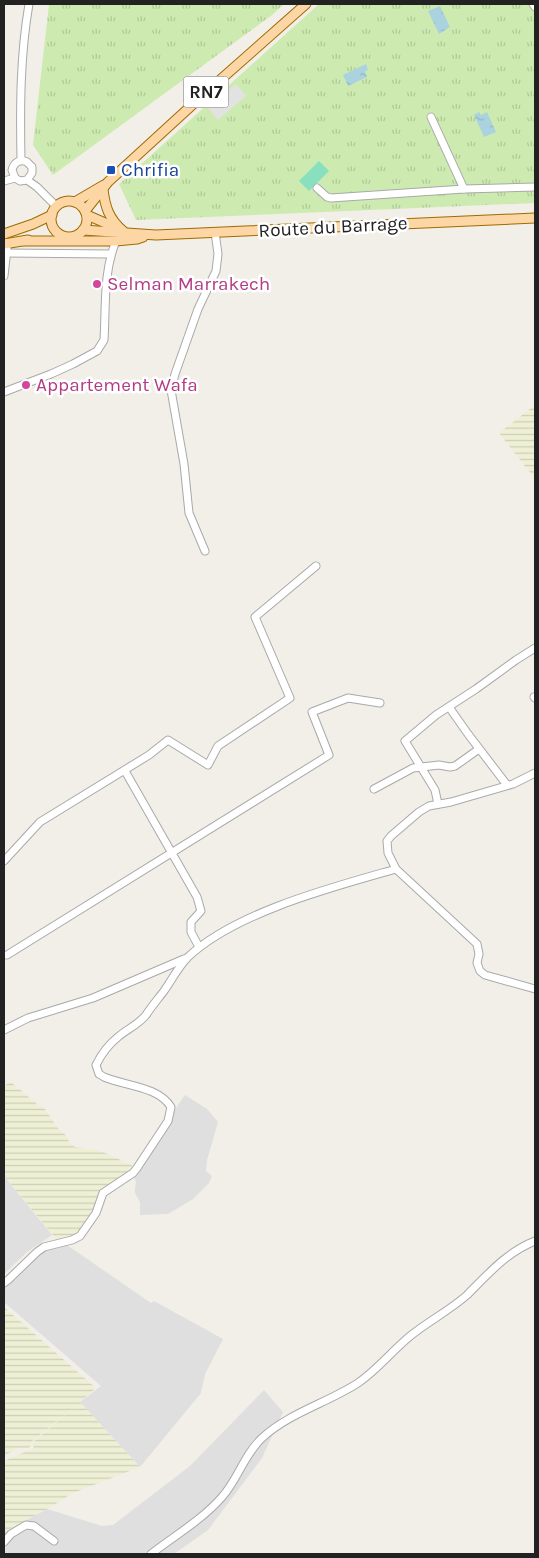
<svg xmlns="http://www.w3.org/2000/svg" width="539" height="1558" viewBox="0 0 539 1558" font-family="Karla,sans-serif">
<defs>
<pattern id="farmland-rules" width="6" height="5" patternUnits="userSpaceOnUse" patternTransform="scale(1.25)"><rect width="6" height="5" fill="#eef0d5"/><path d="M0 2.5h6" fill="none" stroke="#ccceb7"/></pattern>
<pattern id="grass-tufts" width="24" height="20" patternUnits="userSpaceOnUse" patternTransform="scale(1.25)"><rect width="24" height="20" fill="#cdebb0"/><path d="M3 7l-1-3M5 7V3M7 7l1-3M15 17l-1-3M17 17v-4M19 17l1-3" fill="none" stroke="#b0c997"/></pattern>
<pattern id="water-ripples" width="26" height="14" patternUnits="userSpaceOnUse" patternTransform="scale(1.25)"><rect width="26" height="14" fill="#aad3df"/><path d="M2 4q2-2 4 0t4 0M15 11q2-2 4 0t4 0" fill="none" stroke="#92b5bf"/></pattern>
</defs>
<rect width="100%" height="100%" fill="#f2efe9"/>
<g fill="#e0dfdf">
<polygon points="185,1095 207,1109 218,1122 207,1160 206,1171 212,1176 209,1183 193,1199 168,1214 140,1215 140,1202 135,1193 135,1188 136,1182 134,1177 172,1114"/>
<polygon points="4,1176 52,1235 27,1252 4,1274"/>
<polygon points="64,1243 151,1303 154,1301 223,1339 205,1374 201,1393 140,1467 80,1402 101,1386 4,1302 4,1283 37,1252"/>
<polygon points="264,1390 283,1412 262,1458 208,1530 174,1554 4,1554 4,1532 47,1509 102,1526 113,1525 190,1466"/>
</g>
<g fill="url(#farmland-rules)">
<polygon points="535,405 535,479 499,433"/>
<polygon points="11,1082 37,1104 44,1108 60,1131 67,1136 69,1142 75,1147 96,1150 108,1154 137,1168 107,1188 86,1228 67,1240 57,1240 4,1176 4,1086"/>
<polygon points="4,1307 96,1388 80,1402 140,1467 73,1493 47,1509 4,1532 4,1461 34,1448 32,1443 77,1405 31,1442 31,1446 28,1448 18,1448 4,1456"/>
</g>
<g fill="url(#grass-tufts)">
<polygon points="49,4 284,4 272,15 53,175 33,145"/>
<polygon points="319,4 535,4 535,203 136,220 119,184"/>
</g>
<polygon fill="#88e0be" points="319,161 329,171 309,191 299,181"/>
<polygon fill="#e2e2e2" points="236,84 246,96 218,120 208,108"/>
<g fill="url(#water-ripples)">
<polygon points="440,6 450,27 439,34 428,11"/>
<polygon points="366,64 368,70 365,71 367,77 348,86 343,75"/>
<polygon points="479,112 481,115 487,112 496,132 484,137 474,115"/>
</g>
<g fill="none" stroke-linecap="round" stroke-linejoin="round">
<defs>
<g id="minor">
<polyline points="533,4 535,7"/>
<polyline points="431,117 464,189"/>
<path d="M21,160C20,108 20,56 29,4"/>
<path d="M27,180L32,173V167L27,162C20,159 14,162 12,170L15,178L20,181L27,180L37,187L56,206"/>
<polyline points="4,181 15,178"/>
<polyline points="317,188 327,197 331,198 464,189 535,187"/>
<polyline points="6,253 110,254"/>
<polyline points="4,276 7,249"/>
<path d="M4,392L51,374L73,364L97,351L104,340C106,307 103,272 116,241"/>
<polyline points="205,551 189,513 184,464 171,390 175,374 198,309 216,271 218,254 215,232"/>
<polyline points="534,697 535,698"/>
<polyline points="449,707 468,734 507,785"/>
<polyline points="125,771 197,897 201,911 191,922 191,932 199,947"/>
<polyline points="535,773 513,784 451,802 429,806 419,812 391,836 387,841 388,853 396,869 477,944 479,954 477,963 480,971 485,975 535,989"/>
<polyline points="374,789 413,768 439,765 450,767 455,766 479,749"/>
<polyline points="438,804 435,790 405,741 436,715 476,689 516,660 535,648"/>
<polyline points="4,861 40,822 149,755 168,740 208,765 218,746 290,698 255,617 316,566"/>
<polyline points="7,955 329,755 312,712 348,698 380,703"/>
<polyline points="4,1030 28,1018 93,998 184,959"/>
<path d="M4,1283L8,1280L37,1252L44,1247L72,1240L80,1236L96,1213L103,1193L133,1173L137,1168L168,1121L171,1107C158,1086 125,1086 104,1077L99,1074L96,1065C101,1055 109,1044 118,1037C127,1029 138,1025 146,1015C151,1007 158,999 164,991C172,980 178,967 188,957C236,912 333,887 396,869"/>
<polyline points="4,1542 11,1534 26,1525 34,1526 54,1541"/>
<path d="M151,1554C174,1536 202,1520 222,1497C238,1479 244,1455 262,1438C289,1413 327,1403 358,1383C377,1370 391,1352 409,1337C427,1322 449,1311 467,1295C488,1274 507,1252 535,1241"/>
</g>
<g id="major">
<path d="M103,189C105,207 109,219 123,231"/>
<circle cx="69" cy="219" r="18"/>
<polyline points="75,202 104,185"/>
<polyline points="85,211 108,182 202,96 306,4"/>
<polyline points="87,215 119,229"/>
<polyline points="83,230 156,235 535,218"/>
<polyline points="4,234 33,224 52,215"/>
<polyline points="24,241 116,241 137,239 143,237"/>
<polyline points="4,244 28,240"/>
</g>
</defs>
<use href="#minor" stroke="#a9a9a9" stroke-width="9"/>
<use href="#major" stroke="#a06b00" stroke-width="11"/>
<use href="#minor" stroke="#fff" stroke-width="7"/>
<use href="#major" stroke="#fcd6a4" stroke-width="9"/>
</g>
<rect fill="#1a4fb4" stroke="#fff" stroke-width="2" x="106" y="165" width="10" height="10" rx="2.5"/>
<g fill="#d1479c" stroke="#fff" stroke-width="2">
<circle cx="97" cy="284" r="5"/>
<circle cx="26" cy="385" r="5"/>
</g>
<g text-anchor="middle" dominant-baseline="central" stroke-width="5" stroke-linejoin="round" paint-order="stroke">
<rect fill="#fff" stroke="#646464" stroke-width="1" x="183.5" y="76.5" width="45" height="31" rx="4"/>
<g font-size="18" font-weight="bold" fill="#222">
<text x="206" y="92">RN7</text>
</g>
<g font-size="19" fill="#164399" stroke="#fff" text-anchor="start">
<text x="121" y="170">Chrifia</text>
</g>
<g font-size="19" fill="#222" stroke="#fff">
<text transform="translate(333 227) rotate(-3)">Route du Barrage</text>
</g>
<g font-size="19" fill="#b23c85" stroke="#fff" text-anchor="start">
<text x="107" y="284">Selman Marrakech</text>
<text x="36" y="385">Appartement Wafa</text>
</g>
</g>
<rect width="539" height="1558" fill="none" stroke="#222222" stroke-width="10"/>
</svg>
